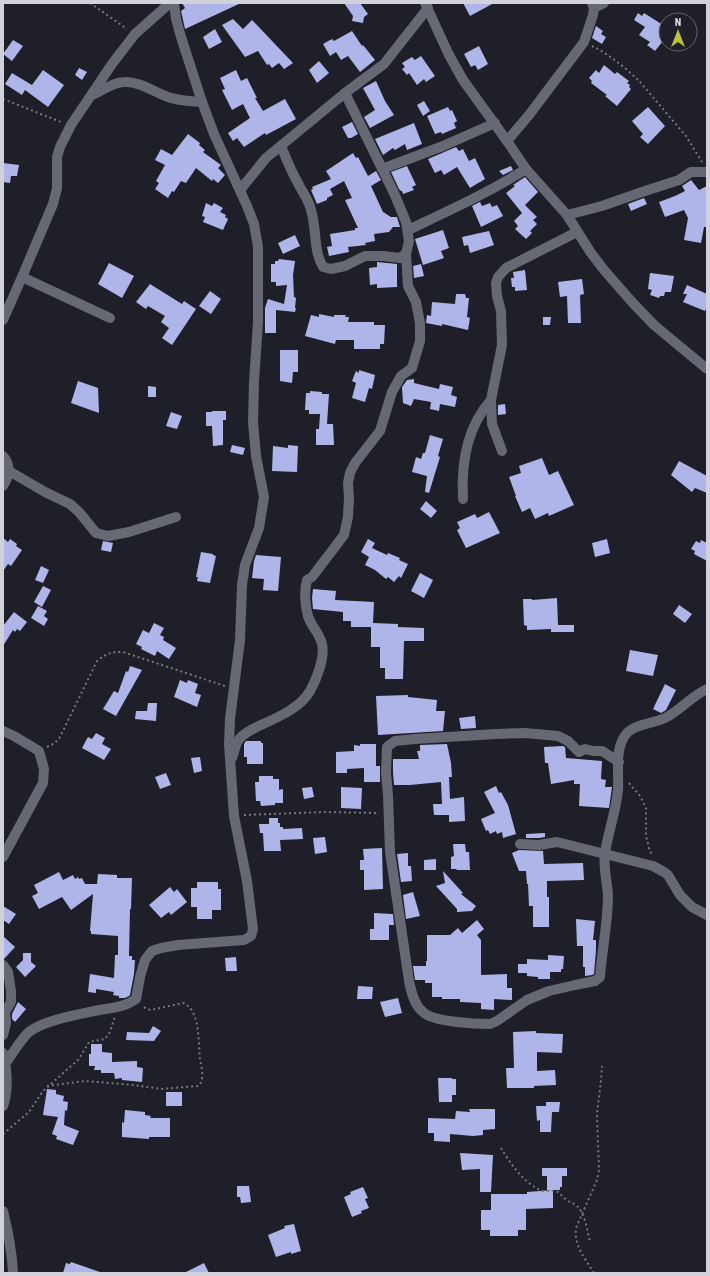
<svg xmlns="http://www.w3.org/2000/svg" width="710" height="1276" viewBox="0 0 710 1276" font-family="'Asap Condensed',sans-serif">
<rect width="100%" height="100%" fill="#1e1f28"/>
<g fill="#afb5e9">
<polygon points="182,3 241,3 185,29 181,11 185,8"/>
<polygon points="344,3 360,3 368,14 364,17 363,23 352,21 353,16"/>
<polygon points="463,3 494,3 470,16"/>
<polygon points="638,13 642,16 644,13 666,27 666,37 655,51 647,45 650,42 639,35 645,27 634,20"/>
<polygon points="233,19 243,29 252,20 293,63 284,69 279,63 272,68 269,64 267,65 258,51 245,57 222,25"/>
<polygon points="596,26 603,31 601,34 606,37 602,44 592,38"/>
<polygon points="215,29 222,42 209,49 203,37"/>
<polygon points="352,31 362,46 363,45 375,60 360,72 348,56 341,60 336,52 330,56 323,44 332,39 334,41"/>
<polygon points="13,40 23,46 12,61 3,54"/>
<polygon points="479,46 488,64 478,70 475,65 471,67 464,54"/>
<polygon points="421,56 435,76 426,82 424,79 417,85 409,73 407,75 402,69 405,67 402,63 412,57 415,60"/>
<polygon points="319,61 329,73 317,83 309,70"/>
<polygon points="604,65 615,74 617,72 629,81 627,83 630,85 629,87 631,89 617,106 605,96 607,95 591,83 592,81 589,78 596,70 599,73"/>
<polygon points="79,68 87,72 82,80 75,75"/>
<polygon points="43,70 64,85 48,107 25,90 22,95 5,84 12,73 32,85"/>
<polygon points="236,70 241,81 247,78 257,98 255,98 263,111 285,99 296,119 266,135 265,133 244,147 237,138 233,141 228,133 250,118 243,104 232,110 222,90 225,89 220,78"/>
<polygon points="376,81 385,101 394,115 370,128 364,117 375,110 363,88"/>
<polygon points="424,101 430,111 423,116 417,105"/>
<polygon points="448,107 450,111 452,110 457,121 454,123 456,128 442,134 441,132 435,134 427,116"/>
<polygon points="648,107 665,126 648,144 640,137 643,134 632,121"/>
<polygon points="352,122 358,134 351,138 348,138 342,127"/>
<polygon points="414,123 422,144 407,150 405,144 395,150 393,148 383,155 375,139"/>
<polygon points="188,134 200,143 199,145 205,150 203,152 221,165 218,168 225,175 218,183 213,179 212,181 196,168 186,183 181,181 174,192 172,191 168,198 155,189 159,183 156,181 165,165 155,160 161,149 172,155"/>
<polygon points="456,147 459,151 463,149 469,161 475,158 485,179 470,188 457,167 444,175 441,170 435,173 428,159"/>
<polygon points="353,153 356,158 358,157 368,176 376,171 381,180 371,186 383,212 391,217 397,217 400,227 393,227 389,232 374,234 375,241 365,243 366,245 348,247 349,252 329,256 327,247 332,246 330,234 355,230 355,228 358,228 345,200 352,198 344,181 330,189 333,195 327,198 327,200 317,204 311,190 313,189 312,187 331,179 326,171"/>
<polygon points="3,163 19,165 17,176 11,176 10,183 3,182"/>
<polygon points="407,166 416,185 412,187 414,190 403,194 402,191 401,191 399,189 391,172"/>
<polygon points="511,166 513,170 503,175 499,171"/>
<polygon points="525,177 538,192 525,205 537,217 533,220 537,224 530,231 532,233 526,239 515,229 518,226 514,221 522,213 506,193 515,186 513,185"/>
<polygon points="691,180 699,190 707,186 707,204 706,205 707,227 704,227 701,243 684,240 688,218 684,210 665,217 659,202 675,196 685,191 682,186"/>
<polygon points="644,198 647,204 631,211 628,204"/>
<polygon points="480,202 482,206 490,203 492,207 497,205 503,216 481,227 472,206"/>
<polygon points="206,203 212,206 214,203 223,208 220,212 226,215 225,217 228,219 223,230 203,222 205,217 202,216"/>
<polygon points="443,230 449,248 441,251 444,258 423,265 415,239"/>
<polygon points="489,231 494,245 470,253 468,245 464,246 462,237"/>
<polygon points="295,235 300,246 283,254 278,243"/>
<polygon points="279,259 295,261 293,275 294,297 296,298 295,308 296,308 295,312 276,310 276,333 265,333 265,308 268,299 284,304 287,285 276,286 276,282 271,282 271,264 275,264 275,261 278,261"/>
<polygon points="377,262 397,264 397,287 377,288 377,284 370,285 369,268 377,267"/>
<polygon points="109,263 134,276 122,298 98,284"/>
<polygon points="421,264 424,276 414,278 413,266"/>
<polygon points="525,270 527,290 515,291 515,287 512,287 511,278 514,278 513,272"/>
<polygon points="650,273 674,276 671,292 665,292 664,296 660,296 659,298 650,295 652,290 648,289"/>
<polygon points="582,279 584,294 580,295 581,323 568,323 567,296 560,297 558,282"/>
<polygon points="150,284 182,304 184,301 196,309 172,345 162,338 169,328 161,322 165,316 148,306 146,309 136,302"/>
<polygon points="687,285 707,294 707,306 705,311 683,302 687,294 683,294"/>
<polygon points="210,291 221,299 211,314 199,306"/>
<polygon points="456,294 465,294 466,298 469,298 467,317 470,318 468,330 442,324 442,326 426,323 427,315 431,316 432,302 455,304"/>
<polygon points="319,314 334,317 334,315 346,315 345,317 349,317 348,322 374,322 374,325 385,325 384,344 380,344 380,349 354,349 354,340 336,340 335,344 305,336 311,315 319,317"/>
<polygon points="543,317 551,317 550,325 543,325"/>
<polygon points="280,350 298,350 298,372 293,372 292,383 280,381"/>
<polygon points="359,370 375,375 372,389 369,388 365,402 352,398 356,383 352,381 356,371 359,373"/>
<polygon points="414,379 414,383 439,389 440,384 453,387 451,395 457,397 455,407 440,404 439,411 430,409 431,402 414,399 411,406 403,403 402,387 407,380"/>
<polygon points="78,381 98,388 99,413 71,403"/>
<polygon points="148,386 156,387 156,397 148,397"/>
<polygon points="310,391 322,392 322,394 329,394 327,424 333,424 334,445 316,445 316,429 319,429 320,414 309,414 309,410 305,410 306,393 310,393"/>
<polygon points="505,404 506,414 498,415 498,405"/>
<polygon points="212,411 226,411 226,420 223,420 223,445 213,446 212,426 206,426 206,412 212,412"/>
<polygon points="171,412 182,416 177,429 166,426"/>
<polygon points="430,435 443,439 438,456 440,457 429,493 425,492 427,476 412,472 416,457 421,459 423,453 425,453"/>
<polygon points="232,445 245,448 243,455 230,452"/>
<polygon points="288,445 298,446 297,472 272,471 273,446 288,448"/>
<polygon points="542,458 549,475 558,471 574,505 549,516 548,513 535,519 530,508 522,512 515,496 516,496 509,477 521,473 519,466"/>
<polygon points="679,461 707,476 707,493 695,488 692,492 671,475"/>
<polygon points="426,501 437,511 431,518 420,509"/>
<polygon points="489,512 500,533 466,548 457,530 460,528 457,522 475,514 477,518"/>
<polygon points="3,538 8,542 10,539 17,544 16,546 22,550 11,566 8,564 3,571"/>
<polygon points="368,539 375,543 372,548 387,555 388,553 400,558 399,560 408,564 401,578 399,576 394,582 388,577 386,579 375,570 365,565 369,557 361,552"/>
<polygon points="607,539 610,553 595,557 592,543"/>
<polygon points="701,540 707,543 707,561 694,554 695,551 691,549 696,541 700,543"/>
<polygon points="103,541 113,543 111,552 101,550"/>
<polygon points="201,552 213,554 213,555 216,556 210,583 197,581 198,577 196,577"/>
<polygon points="256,555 281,557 278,591 263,590 264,579 252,578 254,561"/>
<polygon points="41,566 49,570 43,583 35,580"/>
<polygon points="420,573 433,580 424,598 411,591"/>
<polygon points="43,586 51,590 42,607 34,602"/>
<polygon points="313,589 336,591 335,600 374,602 373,623 398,624 398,627 424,628 424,641 404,641 403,679 385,679 385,668 380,668 380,647 371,647 371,627 351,627 351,621 343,621 343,612 313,609 312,598"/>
<polygon points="557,598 558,625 574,625 574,632 551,632 551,629 527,630 527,626 524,625 523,599 532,599 532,600"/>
<polygon points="679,605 692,614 685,623 673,614"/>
<polygon points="38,606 47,611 44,616 48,619 44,626 31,618"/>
<polygon points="14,612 27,622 20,631 17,629 15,632 13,630 3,646 3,626"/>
<polygon points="154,623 164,628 160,635 164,637 163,640 176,648 169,659 157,651 155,656 141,649 142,647 136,644 143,630 149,633"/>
<polygon points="630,650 658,655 653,676 626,671"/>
<polygon points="130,666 142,670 116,716 103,709 114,691 118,693 126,671 128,672"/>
<polygon points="180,680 187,683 188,680 198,684 195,693 201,695 197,707 174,697"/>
<polygon points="665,684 676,690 666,710 661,713 653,709"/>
<polygon points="408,695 408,697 437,700 436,711 445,711 443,731 378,735 376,696"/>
<polygon points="148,703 157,703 156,721 135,719 136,711 147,711"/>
<polygon points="475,716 476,728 461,729 459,718"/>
<polygon points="96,733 105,738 102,744 111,749 104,760 82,748 88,737 92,739"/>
<polygon points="246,741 261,741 261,743 263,743 263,764 247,764 247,757 244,757 244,744"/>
<polygon points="360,744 376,744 376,766 380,766 380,782 364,782 364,768 347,769 347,773 336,773 336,752 354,751 354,745 360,746"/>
<polygon points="447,744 451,763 452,777 449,777 450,799 464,797 465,821 449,822 449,815 434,815 433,804 442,804 441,782 410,785 394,785 393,773 393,759 419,759 417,751 420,751 420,745"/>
<polygon points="563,746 565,747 566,758 602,761 601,779 606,780 605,787 612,787 609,808 579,806 580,784 574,784 574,780 551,784 548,763 545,763 544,747"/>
<polygon points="200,757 202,771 194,773 191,758"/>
<polygon points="166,773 171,785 160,789 155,777"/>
<polygon points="259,776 273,776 273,779 279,779 279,790 283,789 283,803 275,803 275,805 261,806 260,801 256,801 255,782 259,782"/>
<polygon points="496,786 499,793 501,792 508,805 516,834 503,838 502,832 497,834 496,831 490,834 488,830 486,831 481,819 495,813 484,792"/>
<polygon points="312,787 314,797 304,799 302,788"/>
<polygon points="341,787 362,788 361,809 341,808"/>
<polygon points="269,818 278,818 278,823 280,823 280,827 283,827 283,829 302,828 303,839 280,840 281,851 264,851 263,833 260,833 259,824 269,824"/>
<polygon points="545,833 545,837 539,838 526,838 526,834"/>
<polygon points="325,837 327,852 315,854 313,838"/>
<polygon points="453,844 465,844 466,852 469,852 470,870 456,870 457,869 451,869 451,857 454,856"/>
<polygon points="382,848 383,889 364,890 364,870 360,870 360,860 364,860 363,849"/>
<polygon points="519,850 543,851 544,864 583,863 584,880 547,881 547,897 549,897 549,927 533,927 533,906 529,906 528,884 527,884 526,871 519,871 512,853"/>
<polygon points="408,853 408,866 411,866 412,881 401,882 397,854"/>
<polygon points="436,859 436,870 424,870 424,860"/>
<polygon points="443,871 463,893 461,894 476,906 472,911 457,912 457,909 436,886 445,883"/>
<polygon points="59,872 63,880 73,875 75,879 78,877 79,879 82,878 85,884 97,884 98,874 117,875 117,878 132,878 131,909 130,909 129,956 132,956 132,960 135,960 134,974 130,995 129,996 125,998 119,998 119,996 113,995 114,992 96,989 96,993 88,992 90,974 114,978 115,955 118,955 118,936 91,934 91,931 90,931 93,894 71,910 62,897 39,909 32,896 38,893 34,885"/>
<polygon points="197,882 218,882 218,889 221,889 221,910 212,910 212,919 197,919 197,907 191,907 191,888 197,888"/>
<polygon points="170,887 174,892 177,889 187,902 171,915 169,912 161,918 149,905"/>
<polygon points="413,892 420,916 406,919 403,895"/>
<polygon points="3,906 16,914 9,924 3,920"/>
<polygon points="374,913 393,914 394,925 389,925 389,940 370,940 370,929 374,929"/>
<polygon points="576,919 595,921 593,940 596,940 596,950 594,974 592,975 585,976 585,967 583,967 583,946 577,946"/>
<polygon points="477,920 484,929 477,935 481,940 481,975 507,974 507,988 512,988 512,1000 494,999 494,1010 481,1009 481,1003 460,1002 460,999 442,999 442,997 432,997 432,983 425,983 425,980 415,980 413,966 426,966 426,961 427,961 427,935 450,935 458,928 462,933"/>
<polygon points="3,936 15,947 4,959 3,959"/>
<polygon points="23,953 31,953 31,962 36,966 25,977 16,967 23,960"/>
<polygon points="548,955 564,956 563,969 561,969 561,972 550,972 550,979 538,979 538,977 527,976 527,973 518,973 518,964 527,964 527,959 548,960"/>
<polygon points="236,957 237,971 226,971 225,958"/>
<polygon points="358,986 373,987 372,999 357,999"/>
<polygon points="398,998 402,1013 385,1017 380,1002"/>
<polygon points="18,1002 26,1009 15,1022 12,1019 12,1014"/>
<polygon points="153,1026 161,1031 154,1041 126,1040 127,1032 149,1033"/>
<polygon points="536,1031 536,1033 563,1034 562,1053 537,1052 537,1071 555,1070 556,1085 534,1086 534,1088 507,1088 506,1068 514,1068 513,1032"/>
<polygon points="91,1044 102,1044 102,1052 112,1053 112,1062 137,1061 137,1067 143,1068 142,1082 122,1080 122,1078 115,1079 114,1073 101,1073 101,1070 94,1070 95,1066 89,1066 89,1054 91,1054"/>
<polygon points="438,1078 452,1078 452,1079 456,1079 456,1095 452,1095 452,1102 439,1102"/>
<polygon points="47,1089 56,1090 56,1094 64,1096 63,1101 68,1102 67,1111 65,1110 64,1125 79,1131 73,1145 56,1139 57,1136 52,1134 58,1117 43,1115"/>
<rect x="166" y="1092" width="16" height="14"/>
<polygon points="546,1102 560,1102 559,1112 552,1112 551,1132 540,1132 540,1120 537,1121 536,1106 546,1106"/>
<polygon points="469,1109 495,1109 495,1129 483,1130 483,1135 473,1136 450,1134 450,1142 434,1141 434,1133 428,1133 428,1118 455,1119 456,1111 470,1112"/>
<polygon points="125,1110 145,1112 145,1115 151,1116 150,1118 170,1118 170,1137 149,1137 149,1139 122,1137 122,1122 124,1123"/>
<polygon points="460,1153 493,1155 491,1192 480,1192 480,1169 462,1170"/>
<polygon points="542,1168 567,1168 567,1176 562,1176 562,1187 560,1187 560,1190 547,1190 547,1176 542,1176"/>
<polygon points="237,1186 249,1186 251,1202 241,1203 240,1197 237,1197"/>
<polygon points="363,1187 368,1198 365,1199 369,1208 361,1211 362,1213 352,1217 344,1197 351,1194 350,1192"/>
<polygon points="553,1190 553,1208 526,1209 526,1230 518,1230 518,1236 490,1236 490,1230 481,1230 481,1210 491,1210 491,1194 527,1194 527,1192"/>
<polygon points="294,1224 301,1251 291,1254 291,1252 276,1257 268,1235 285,1228 284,1226"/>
<polygon points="71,1262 100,1272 100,1273 63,1273 66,1263 70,1264"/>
<polygon points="204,1263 209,1273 184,1273"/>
</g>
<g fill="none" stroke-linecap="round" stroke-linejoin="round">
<g stroke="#76777f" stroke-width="2" stroke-dasharray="2 3" stroke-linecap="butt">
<polyline points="90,3 127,29"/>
<path d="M592,46C609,54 627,69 640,82L686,136L702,162"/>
<polyline points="3,99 61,122"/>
<path d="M47,747L55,743L60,737L97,661C107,653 111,652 123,652L225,686"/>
<polyline points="629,783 640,796 646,808 646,836 649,848 652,855"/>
<polyline points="244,815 324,812 379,813"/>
<path d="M47,1086L85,1081L134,1085L161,1089L198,1086C200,1084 202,1082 202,1078C203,1072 201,1065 200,1059C198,1044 201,1010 183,1003L151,1010L147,1009L142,1006"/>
<polyline points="3,1134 29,1112 43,1091 79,1059 89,1042 105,1039 110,1032 115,1016"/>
<path d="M501,1148C510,1163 523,1182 540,1190C545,1193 552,1189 558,1192C561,1194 563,1198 567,1200C570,1203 574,1203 577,1206C585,1213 588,1233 590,1243"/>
<path d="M594,1273C585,1258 574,1247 576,1228L597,1180L599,1170L597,1114L601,1080L602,1066"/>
</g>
<g stroke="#666874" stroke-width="10">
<polyline points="425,3 449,55 463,80 507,141 526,169 567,215 591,253 604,270 632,302 654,325 707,369"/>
<polyline points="594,8 604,3"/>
<path d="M92,95C101,91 114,82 124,82C139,81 154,92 168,97C179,101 191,101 202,102"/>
<polyline points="507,141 529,115 584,42 593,15 594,8 592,3"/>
<path d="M281,146C286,158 291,171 298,183C302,192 309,200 311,210C317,229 313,250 323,267L331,269L345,266L365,256H383L400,258L406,254"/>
<polyline points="382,169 443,146 495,123"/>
<polyline points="240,190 266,158 345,93 384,64 428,8"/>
<polyline points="567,215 602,206 642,192 679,180 691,172 707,172"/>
<path d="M408,230C448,211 488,193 526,169"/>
<polyline points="22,277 110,318"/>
<polyline points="3,320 22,277 53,204 57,188 57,157 60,147 71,125 112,64 135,34 170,3"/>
<polyline points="502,451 492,424 491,400 502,345 501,311 497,296 496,283 498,277 506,268 577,232"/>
<path d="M3,456C11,465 9,476 3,486"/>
<polyline points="9,471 45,492 70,504 79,512 96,533 108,536 129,532 176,517"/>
<path d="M463,499C461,464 467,427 491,400"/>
<polyline points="3,731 14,736 39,751 44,769 43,783 3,857"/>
<path d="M232,758C234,753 235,746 238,741C243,733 255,728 263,724C279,717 301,707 310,691C317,679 325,657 322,644C320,634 311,626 308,616C305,606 304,590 307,580L312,577L344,535L348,517L349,498L348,483L350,473L355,463L380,431L392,392L401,376L412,368L420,341V323L416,302L408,286L406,254L409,241L406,222L394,193L345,93"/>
<path d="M619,762L602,751H593L585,749L579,752L568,741L558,736L525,733L496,734L415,739L395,741L387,747L386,773L388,795L390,852L409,981C411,991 414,1005 423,1012C433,1022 476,1024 490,1024L497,1021L527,1000L549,991L575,985L595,981L600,977C602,950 608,922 608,895C607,881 603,867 605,853C608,832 616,812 618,790C619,773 615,752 624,737C632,723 655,724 667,717C681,709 692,696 707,689"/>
<polyline points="520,844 539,845 557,842 653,866 664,872 668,875 680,895 692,907 707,915"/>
<polyline points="3,965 8,972 11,991 11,1002 5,1012 6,1023 3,1035"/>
<path d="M3,1053C7,1070 9,1089 3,1106"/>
<path d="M5,1064C12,1055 20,1040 29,1032C44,1020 80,1014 99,1010C112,1008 125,1007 136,999L140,977L145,960L152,951L161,948L178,945L244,940L251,936L253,929L247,881L234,816L229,744L230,719L240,640L242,585L245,565L259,528L264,497L256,456L253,422L254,382L258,322V247L254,224L247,206L214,134L202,102L181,37L176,19L174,3"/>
<path d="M3,1211C8,1231 12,1252 13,1273"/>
</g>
</g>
<rect width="710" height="1276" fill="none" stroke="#d1d2d9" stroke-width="8"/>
<g transform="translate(678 32)"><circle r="19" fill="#1e1f28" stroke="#66676f"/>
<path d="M0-3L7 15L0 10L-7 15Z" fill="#bebe42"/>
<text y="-6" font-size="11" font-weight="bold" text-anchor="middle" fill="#d1d2d9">N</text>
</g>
</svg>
